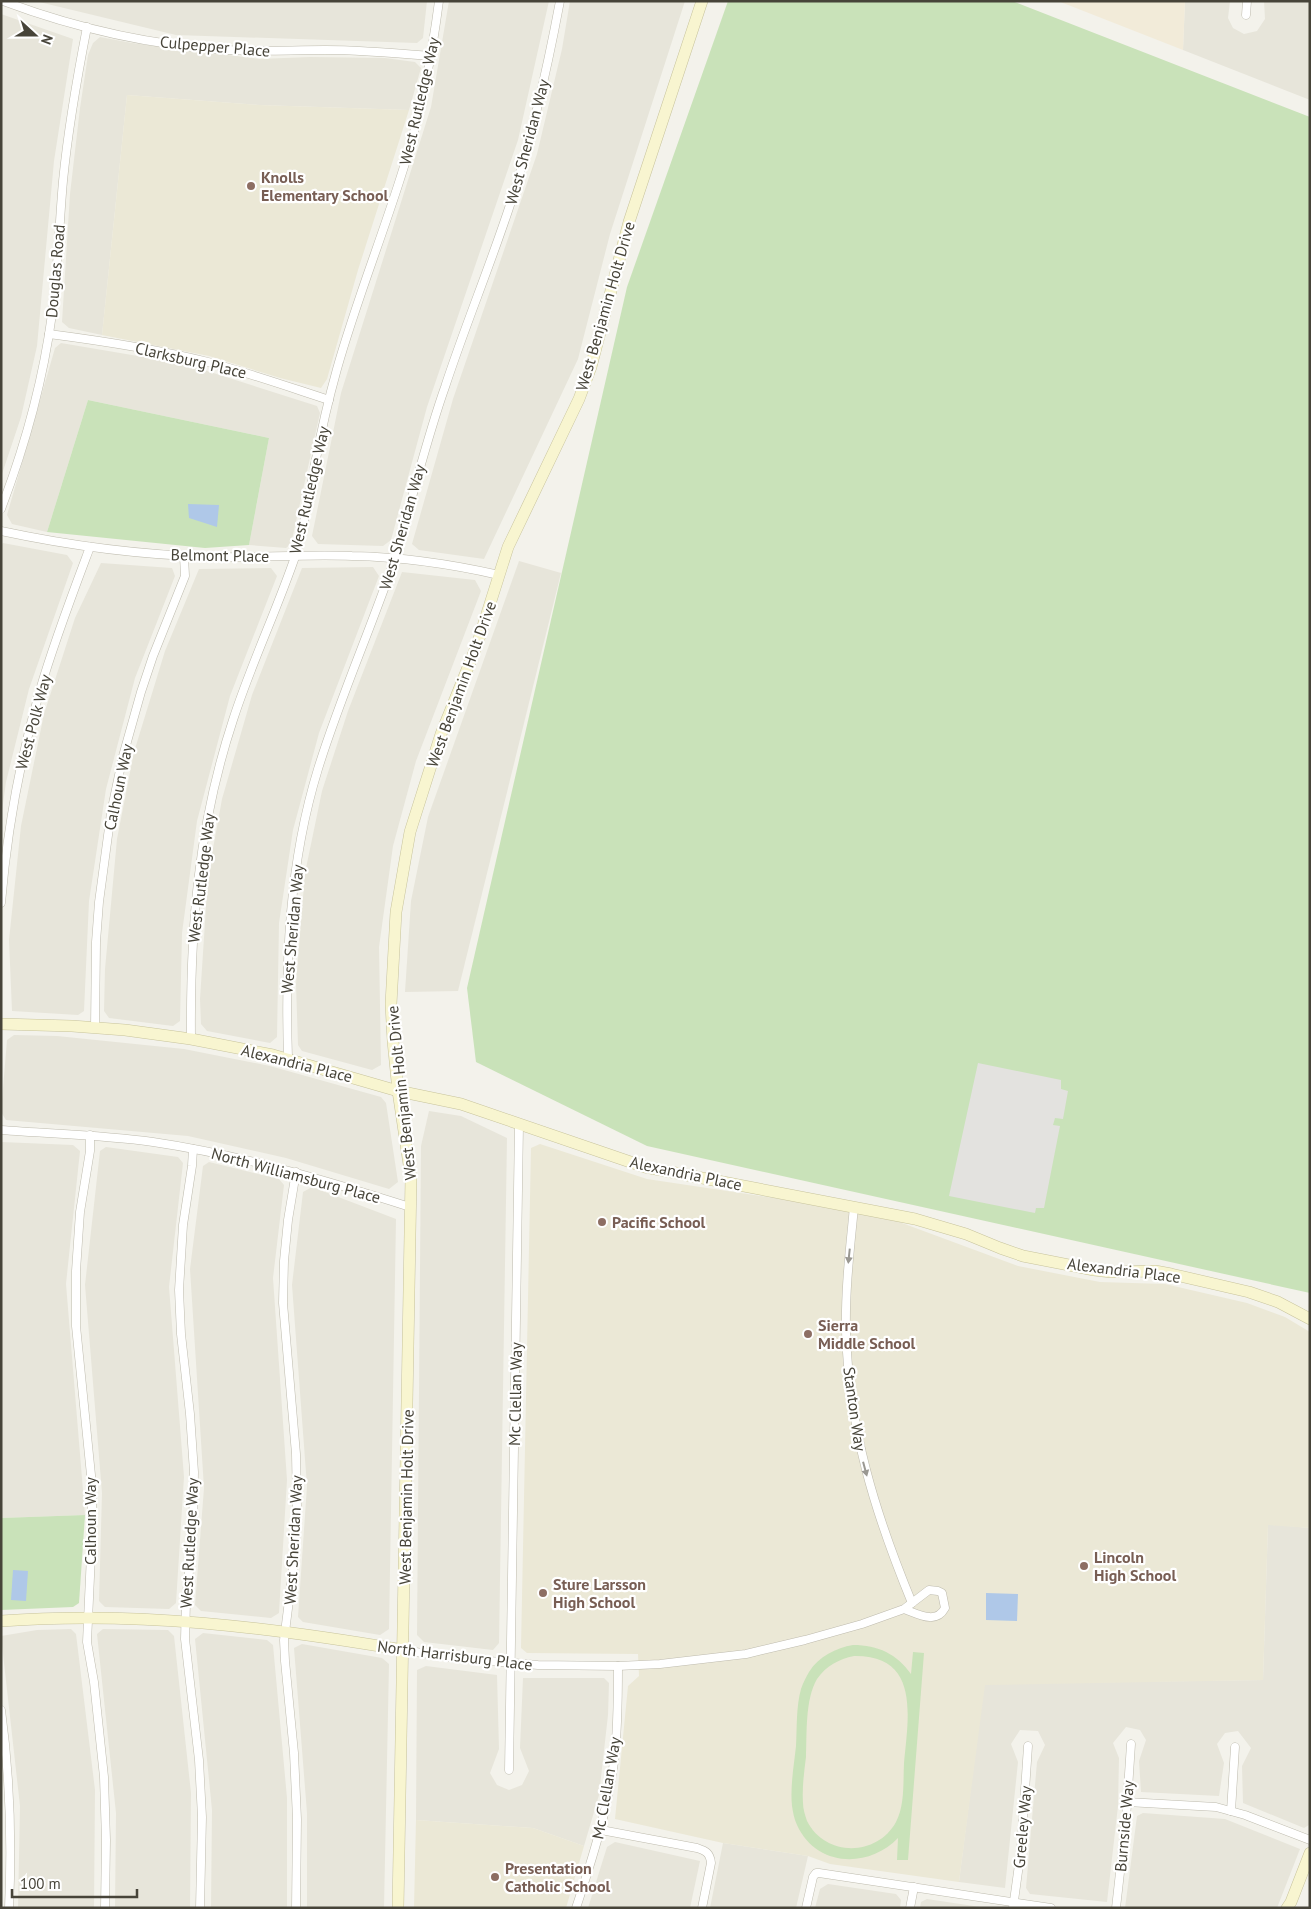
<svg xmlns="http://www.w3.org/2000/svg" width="1311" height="1909" viewBox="0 0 1311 1909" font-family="'PT Sans',sans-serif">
<rect width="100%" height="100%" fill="#f3f2eb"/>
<g fill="#e7e5da">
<polygon points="35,1 427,1 423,38 417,43 176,35"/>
<polygon points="449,1 549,1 518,140 427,407 391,540 383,546 318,544 312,536 341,393 431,107"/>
<polygon points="570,1 685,1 610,234 578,359 484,559 419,550 412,544 453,399 537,154 562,49"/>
<polygon points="1185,1 1230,1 1228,18 1233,28 1244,34 1257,31 1265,19 1264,1 1310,1 1310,100 1183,50"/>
<polygon points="1,14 73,39 54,161 37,346 21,417 1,477"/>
<polygon points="100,37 132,43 259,59 310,57 385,58 415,62 421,68 409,110 259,105 127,95 102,335 69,328 62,322 70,194 80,108 88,55 93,43"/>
<polygon points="61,343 185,364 317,406 320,413 291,544 286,548 249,545 269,438 88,400 47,532 12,524 7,515 55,348"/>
<polygon points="3,543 67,555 73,563 29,689 6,782 1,818 1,545"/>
<polygon points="519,561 561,573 458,991 405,992 411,901 428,817"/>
<polygon points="101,563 172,568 175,576 135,678 106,789 89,901 84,1011 78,1015 12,1011 9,940 21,826 44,714 75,618"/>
<polygon points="373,567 379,576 319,733 293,830 279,923 277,1037 270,1043 207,1031 201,1024 200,999 208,876 222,799 252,695 302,568"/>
<polygon points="271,568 277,576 230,696 197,821 182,933 180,1021 173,1026 109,1018 104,1011 105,969 117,839 134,752 165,651 199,569"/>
<polygon points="402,572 475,580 481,591 416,761 393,846 379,947 381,1065 372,1070 302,1051 298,1045 296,984 305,873 322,791 348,711"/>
<polygon points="14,1035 57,1036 184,1049 270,1066 381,1097 386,1103 398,1182 389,1189 286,1158 188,1136 6,1120 1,1112 7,1040"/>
<polygon points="429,1111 461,1116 507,1138 499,1643 493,1650 424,1642 417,1635 421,1146"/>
<polygon points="1,1142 73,1145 80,1151 66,1284 85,1515 1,1518"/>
<polygon points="106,1147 178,1157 183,1163 169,1287 184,1477 176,1603 169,1609 105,1607 99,1601 102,1493 85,1285 100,1151"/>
<polygon points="209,1162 279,1179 284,1185 273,1278 287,1480 279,1613 271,1618 201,1611 195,1605 204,1488 190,1269 203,1166"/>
<polygon points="312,1187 396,1219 389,1629 380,1635 303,1622 298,1617 307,1486 292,1285 303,1192"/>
<polygon points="1268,1524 1310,1528 1309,1825 1304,1828 1243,1803 1242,1766 1251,1748 1238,1731 1225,1733 1217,1744 1224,1763 1219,1796 1141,1792 1139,1761 1146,1740 1140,1730 1126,1727 1113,1743 1119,1758 1118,1806 1107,1902 1030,1894 1026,1888 1037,1762 1045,1745 1038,1731 1020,1730 1011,1744 1018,1762 1005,1888 959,1882 984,1684 1263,1680"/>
<polygon points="71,1629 76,1634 95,1790 94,1908 18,1908 20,1806 1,1636 37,1630"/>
<polygon points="103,1629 168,1630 174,1636 191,1793 190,1908 115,1908 116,1813 97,1634"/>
<polygon points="203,1633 267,1640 273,1645 287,1798 287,1908 211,1908 212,1810 195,1639"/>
<polygon points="302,1644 382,1658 389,1664 384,1908 307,1908 307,1813 294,1648"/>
<polygon points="426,1666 497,1675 499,1749 490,1773 497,1785 509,1790 522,1785 529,1771 520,1748 523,1678 604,1678 609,1683 608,1715 599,1795 584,1846 533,1828 416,1820 417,1670"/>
<polygon points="1143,1813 1225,1819 1300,1849 1277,1908 1125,1908 1137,1816"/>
<polygon points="615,1842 700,1861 690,1908 588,1908 607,1847"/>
<polygon points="723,1843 808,1856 796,1908 710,1908"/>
<polygon points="828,1884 896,1894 901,1900 900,1908 815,1908 820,1889"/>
<polygon points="927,1899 987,1908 920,1908 921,1902"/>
</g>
<polygon fill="#f2ebd9" points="1058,1 1185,1 1183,50"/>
<g fill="#ebe8d6">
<polygon points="127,95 259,105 409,110 358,270 327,379 321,388 280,378 209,356 102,335"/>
<polygon points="540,1144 647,1179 875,1213 1018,1266 1100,1282 1165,1284 1247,1303 1285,1317 1310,1332 1310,1528 1268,1525 1263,1680 985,1685 959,1882 830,1864 808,1856 723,1843 615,1819 628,1686 639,1676 638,1654 527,1653 521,1648 531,1148"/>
<polygon points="416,1820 533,1828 584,1846 566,1908 414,1908"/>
</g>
<g fill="#c9e2b9" fill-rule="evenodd">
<polygon points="728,1 1012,1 1310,117 1310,1293 647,1146 476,1062 467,988 627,287"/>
<polygon points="88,400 269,438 249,545 205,548 47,532"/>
<polygon points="85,1515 79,1603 73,1607 1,1610 1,1518"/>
<path d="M853,1645C878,1645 897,1654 911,1674L913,1652L924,1653L908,1860H897L898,1838C868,1869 816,1867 797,1825C794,1819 793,1812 792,1806C790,1787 794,1765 796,1746C797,1727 796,1707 801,1689C803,1683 806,1677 809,1672C819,1656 836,1648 853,1645ZM854,1656C921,1655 908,1718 904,1763C903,1782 905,1805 896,1822C877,1857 825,1857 807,1821C805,1815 803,1809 803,1803C802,1788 804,1772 806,1757C807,1734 805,1699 817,1679C826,1666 839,1659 854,1656Z"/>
</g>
<polygon fill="#e3e2df" points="978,1063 1061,1080 1061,1089 1068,1091 1063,1119 1055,1118 1053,1125 1060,1126 1044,1208 1036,1208 1035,1213 949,1196"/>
<g fill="#afc8e8">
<polygon points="188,504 219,505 217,527 189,518"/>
<polygon points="13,1570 28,1571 26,1601 11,1600"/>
<polygon points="986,1593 1018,1594 1017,1621 986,1620"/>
</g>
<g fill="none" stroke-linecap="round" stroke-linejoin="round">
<defs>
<g id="street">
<path d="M3,1C75,28 150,45 226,50C259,52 292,50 325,50C360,50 395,53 431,56"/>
<polyline points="1246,15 1247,1"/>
<path d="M49,334C103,341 156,349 208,362C249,373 289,387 329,400"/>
<path d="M1,509C25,446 43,381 52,314C58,270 59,226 63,181C68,130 77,78 87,27"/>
<path d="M1,531C71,546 141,555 212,557C259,558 305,554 352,556C402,557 451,564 499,575"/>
<path d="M1,903C7,831 20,759 40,690C54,642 72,595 90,547"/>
<polyline points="95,1028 96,942 99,902 111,813 123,756 141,692 153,656 185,576 184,556"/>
<path d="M191,1039C190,929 198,826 233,720C251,664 277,610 296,554C305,524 309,494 315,464C321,432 328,401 337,369C357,298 385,230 406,160C422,108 432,55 439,1"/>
<path d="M288,1058C285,961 289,863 318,769C340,698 370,631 394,561C403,535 409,508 416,482C425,450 434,418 445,387C465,326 490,266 510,205C532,138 547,70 560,1"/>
<path d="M1,1130C52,1134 102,1135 153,1142C241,1155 325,1180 410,1207"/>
<polyline points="90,1135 90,1151 80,1212 76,1271 76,1326 92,1485 92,1533 87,1642 94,1682 104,1777 106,1840 105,1908"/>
<polyline points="193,1149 192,1166 183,1225 179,1290 181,1334 190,1414 194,1472 193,1530 186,1602 185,1639 199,1760 202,1817 200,1908"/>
<polyline points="296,1172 288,1220 284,1261 283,1303 296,1454 297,1506 295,1553 284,1640 285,1661 294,1753 297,1819 296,1908"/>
<path d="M854,1207C850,1249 845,1290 846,1332C849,1430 875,1513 912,1603"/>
<path d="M403,1650L453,1658L538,1665L618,1666L660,1664L746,1654L805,1640L862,1624L904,1609L929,1590L938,1591L942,1593L945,1608C936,1625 918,1614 904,1609"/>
<path d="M1,1710C10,1776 12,1842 9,1908"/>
<polyline points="509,1770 519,1125"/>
<polyline points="1127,1802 1216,1807 1245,1815 1310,1840"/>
<polyline points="1231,1811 1235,1747"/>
<path d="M601,1830L697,1848C706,1851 710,1853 711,1863L702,1908"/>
<path d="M576,1908C592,1860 607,1812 614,1762C618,1730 618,1698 618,1666"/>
<polyline points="806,1908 813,1877 816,1873 819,1873 1051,1908"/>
<polyline points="910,1908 914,1887"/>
<polyline points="1013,1908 1021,1850 1028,1746"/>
<polyline points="1116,1908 1126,1819 1131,1744"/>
</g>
<g id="secondary">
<polyline points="1,1024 72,1026 125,1030 191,1039 273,1055 398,1091 461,1104 645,1167 915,1219 966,1234 1000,1248 1023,1256 1094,1270 1111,1272 1155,1271 1171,1274 1249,1292 1278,1302 1310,1319"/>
<path d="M1,1621C139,1611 267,1627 403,1650"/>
<polyline points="398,1908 411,1178 398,1091 393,1041 391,1004 396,912 410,832 441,734 477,645 508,547 579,399 591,367 629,222 702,1"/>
<polyline points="1287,1908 1291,1902 1310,1853"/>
</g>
</defs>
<use href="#street" stroke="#bebbae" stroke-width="9"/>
<use href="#secondary" stroke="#c7c39c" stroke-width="12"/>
<use href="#street" stroke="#fff" stroke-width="8"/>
<use href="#secondary" stroke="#f8f5d0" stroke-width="11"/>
</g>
<defs><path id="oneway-solid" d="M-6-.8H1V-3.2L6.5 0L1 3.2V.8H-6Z" transform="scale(1.25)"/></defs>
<g fill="#9a9892">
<use href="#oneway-solid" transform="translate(849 1256) rotate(96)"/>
<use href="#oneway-solid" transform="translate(865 1469) rotate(75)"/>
</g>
<g fill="#8d6e63" stroke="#fff" stroke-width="2">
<circle cx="251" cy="186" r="5"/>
<circle cx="602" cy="1222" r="5"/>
<circle cx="808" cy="1334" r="5"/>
<circle cx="1084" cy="1566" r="5"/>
<circle cx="543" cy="1593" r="5"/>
<circle cx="495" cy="1877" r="5"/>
</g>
<g text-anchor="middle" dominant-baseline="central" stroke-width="4.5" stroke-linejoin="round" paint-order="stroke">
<g font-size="16" fill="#474439" stroke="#fff">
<text transform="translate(215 46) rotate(5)">Culpepper Place</text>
<text transform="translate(419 101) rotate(-77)">West Rutledge Way</text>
<text transform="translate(527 142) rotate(-75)">West Sheridan Way</text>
<text transform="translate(55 271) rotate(-85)">Douglas Road</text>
<text transform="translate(605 306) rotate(-74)">West Benjamin Holt Drive</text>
<text transform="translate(191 360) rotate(13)">Clarksburg Place</text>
<text transform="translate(309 490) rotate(-77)">West Rutledge Way</text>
<text transform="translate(402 527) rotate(-74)">West Sheridan Way</text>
<text transform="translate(220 555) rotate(1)">Belmont Place</text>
<text transform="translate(461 684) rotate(-70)">West Benjamin Holt Drive</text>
<text transform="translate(33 722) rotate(-75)">West Polk Way</text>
<text transform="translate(118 787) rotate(-78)">Calhoun Way</text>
<text transform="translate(201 878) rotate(-83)">West Rutledge Way</text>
<text transform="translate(292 929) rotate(-85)">West Sheridan Way</text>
<text transform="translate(297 1063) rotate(14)">Alexandria Place</text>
<text transform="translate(401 1093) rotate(-96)">West Benjamin Holt Drive</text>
<text transform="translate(686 1173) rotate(12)">Alexandria Place</text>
<text transform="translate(296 1175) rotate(15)">North Williamsburg Place</text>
<text transform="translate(1124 1270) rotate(7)">Alexandria Place</text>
<text transform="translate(515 1394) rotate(-89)">Mc Clellan Way</text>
<text transform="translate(855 1409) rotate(82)">Stanton Way</text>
<text transform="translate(406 1497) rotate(-89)">West Benjamin Holt Drive</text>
<text transform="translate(90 1521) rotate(-90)">Calhoun Way</text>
<text transform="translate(293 1540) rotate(-87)">West Sheridan Way</text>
<text transform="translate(189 1543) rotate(-87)">West Rutledge Way</text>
<text transform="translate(455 1655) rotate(7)">North Harrisburg Place</text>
<text transform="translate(606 1788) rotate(-80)">Mc Clellan Way</text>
<text transform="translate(1124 1826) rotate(-85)">Burnside Way</text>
<text transform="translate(1022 1827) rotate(-85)">Greeley Way</text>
</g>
<g font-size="16" font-weight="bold" fill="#785e54" stroke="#fff" text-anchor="start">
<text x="261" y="177">Knolls<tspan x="261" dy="18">Elementary School</tspan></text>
<text x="612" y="1222">Pacific School</text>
<text x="818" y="1325">Sierra<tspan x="818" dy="18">Middle School</tspan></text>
<text x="1094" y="1557">Lincoln<tspan x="1094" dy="18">High School</tspan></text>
<text x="553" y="1584">Sture Larsson<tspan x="553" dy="18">High School</tspan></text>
<text x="505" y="1868">Presentation<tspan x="505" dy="18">Catholic School</tspan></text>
</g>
</g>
<rect width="1311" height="1909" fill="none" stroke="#474439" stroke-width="5"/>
<g transform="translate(35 35) rotate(111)" stroke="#ffffff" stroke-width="4" paint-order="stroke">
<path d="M0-4L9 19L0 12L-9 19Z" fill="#474439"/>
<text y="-8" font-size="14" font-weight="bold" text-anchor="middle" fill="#474439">N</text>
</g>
<path d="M12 1889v8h125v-8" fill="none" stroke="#474439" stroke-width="2.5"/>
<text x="20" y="1889" font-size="15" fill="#474439" stroke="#ffffff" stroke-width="4" paint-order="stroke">100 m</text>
</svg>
